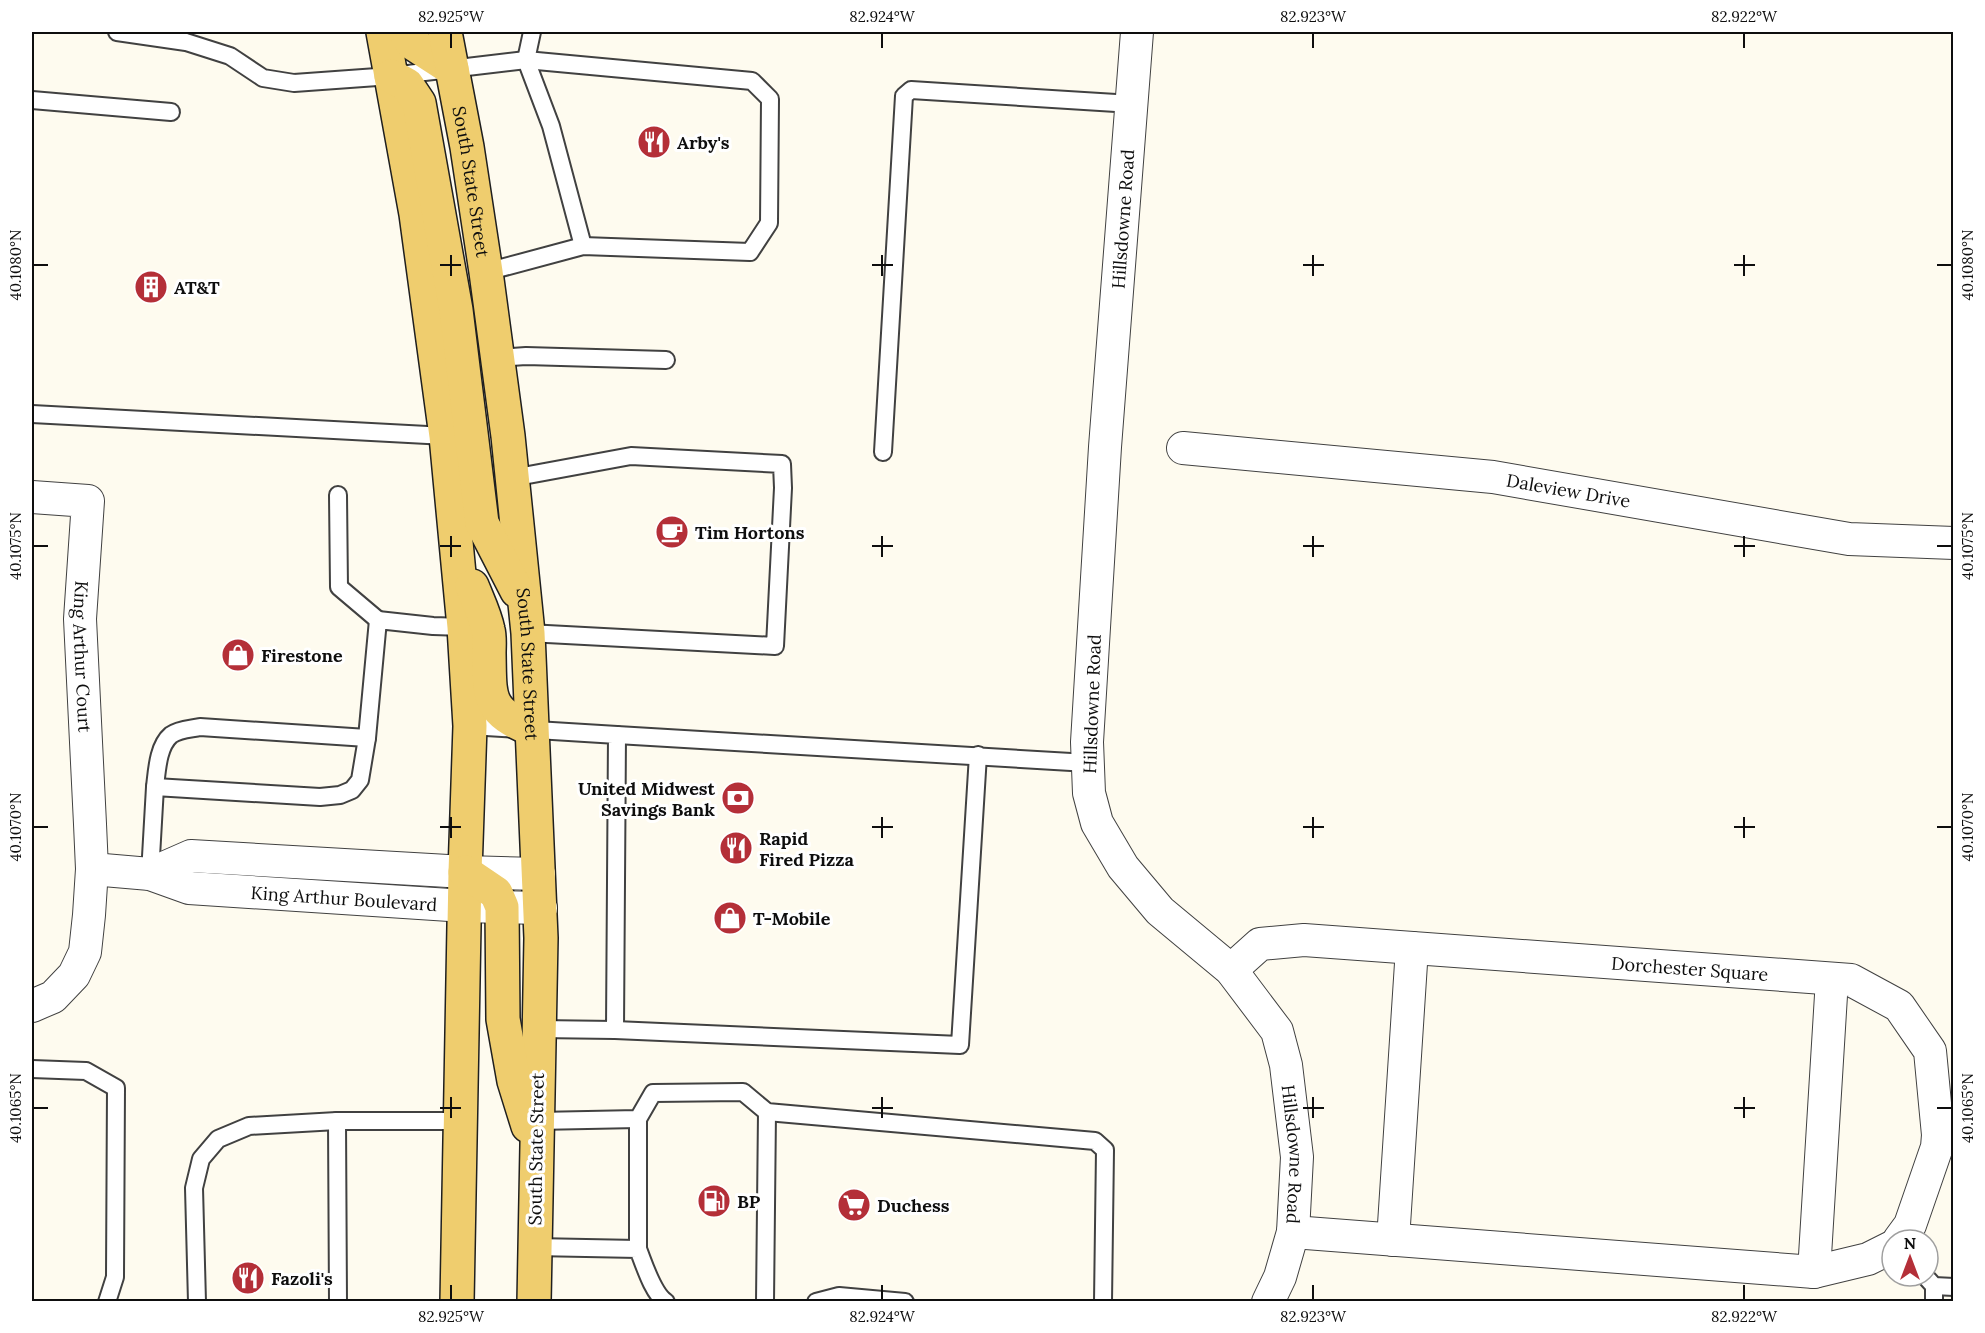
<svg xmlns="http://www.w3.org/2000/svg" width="1985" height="1333" viewBox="0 0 1985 1333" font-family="Lora,serif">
<rect width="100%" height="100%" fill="#fefbef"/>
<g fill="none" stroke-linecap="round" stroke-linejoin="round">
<defs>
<g id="lane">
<polyline points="117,32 186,42 230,56 263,78 294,83 391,76 526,60 752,81 770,99 769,223 750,252 583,246 486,272"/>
<polyline points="532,32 526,60 551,126 583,246"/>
<polyline points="32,100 171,112"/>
<polyline points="497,358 526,356 666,360"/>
<polyline points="32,414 446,436"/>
<polyline points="883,452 904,96 911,90 1132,104"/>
<polyline points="512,478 631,456 782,464 783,488 775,646 528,633"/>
<polyline points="338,495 339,587 378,620"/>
<polyline points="470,726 617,735 615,1030 539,1029"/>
<polyline points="617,735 1088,763"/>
<path d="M155,787C157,770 158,746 171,735C179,729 191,729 200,727L367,738"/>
<polyline points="150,874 155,787 320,797 340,795 352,790 360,780 367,738 378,620 433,626 464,627"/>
<polyline points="615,1030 960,1045 978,755"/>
<polyline points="32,1069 86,1071 116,1088 115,1277 107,1302"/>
<polyline points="638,1119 638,1249"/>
<polyline points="537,1121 638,1119 653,1093 743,1092 767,1112 1095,1141 1105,1150 1103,1302"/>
<path d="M534,1247L638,1249C644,1264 653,1294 666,1302"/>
<polyline points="1925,1276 1934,1286 1954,1287"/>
<polyline points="197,1302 194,1188 201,1159 218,1139 249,1126 337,1121"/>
<polyline points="338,1302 337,1121 460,1121"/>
<polyline points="765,1302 767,1112"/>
<polyline points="816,1302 839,1296 905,1302"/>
<polyline points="1934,1302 1934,1286"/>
</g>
<g id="street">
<path id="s1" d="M1137,32L1105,447L1087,742L1089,793L1097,823L1123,867L1160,911L1231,970L1277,1031L1286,1065L1297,1157L1293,1232L1280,1277L1268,1302"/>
<path id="s2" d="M1183,448L1493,477L1849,539L1954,543"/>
<path id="s3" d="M32,497L88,501L80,619L90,824L92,869L89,915L85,952L74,975L53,997L32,1006"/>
<path id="s4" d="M92,869L150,874L189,888L465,906L541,908"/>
<polyline points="150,874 191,856 465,872 539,874"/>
<path id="s5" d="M1231,970L1260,944L1304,940L1851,980L1899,1006L1930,1051L1938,1135L1937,1147L1910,1225L1899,1240"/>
<polyline points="1293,1232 1814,1272 1868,1259 1892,1247"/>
<polyline points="1393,1240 1412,948"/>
<polyline points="1814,1272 1832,979"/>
</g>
<g id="primary">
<polyline points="383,32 416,214 446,436 464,627 470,726 465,872 457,1302"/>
<polyline points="405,32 412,43 452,69"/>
<path id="s6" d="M445,32L467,147L486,272L508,436L528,633L541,938L534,1302"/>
<polyline points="391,76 407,85 419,103 456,310 482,523 517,591"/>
<path d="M472,586C478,601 485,615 488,630C490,637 489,646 489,653C490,697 486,711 531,729"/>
<polyline points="465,872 496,893 502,907 503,1019 514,1081 528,1126"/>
</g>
</defs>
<use href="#lane" stroke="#414141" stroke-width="20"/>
<use href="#street" stroke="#414141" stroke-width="34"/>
<use href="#primary" stroke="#1f1f1f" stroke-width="36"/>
<use href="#lane" stroke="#fff" stroke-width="16"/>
<use href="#street" stroke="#fff" stroke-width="32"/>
<use href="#primary" stroke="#efcd6e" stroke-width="33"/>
</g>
<path fill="none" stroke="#0e0e0e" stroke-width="2" d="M451,33V48M882,33V48M1313,33V48M1744,33V48M451,255V276M882,255V276M1313,255V276M1744,255V276M33,265H48M440,265H461M872,265H893M1303,265H1324M1734,265H1755M1937,265H1952M451,536V557M882,536V557M1313,536V557M1744,536V557M33,546H48M440,546H461M872,546H893M1303,546H1324M1734,546H1755M1937,546H1952M451,817V838M882,817V838M1313,817V838M1744,817V838M33,827H48M440,827H461M872,827H893M1303,827H1324M1734,827H1755M1937,827H1952M451,1097V1118M882,1097V1118M1313,1097V1118M1744,1097V1118M33,1108H48M440,1108H461M872,1108H893M1303,1108H1324M1734,1108H1755M1937,1108H1952M451,1285V1300M882,1285V1300M1313,1285V1300M1744,1285V1300"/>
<defs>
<symbol id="restaurant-disc" viewBox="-11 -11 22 22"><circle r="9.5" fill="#b42f38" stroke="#fff"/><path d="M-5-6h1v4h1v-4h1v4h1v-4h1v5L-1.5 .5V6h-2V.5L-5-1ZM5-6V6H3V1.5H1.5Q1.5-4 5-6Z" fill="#fff"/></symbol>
<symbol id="building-disc" viewBox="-11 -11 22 22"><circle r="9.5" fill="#b42f38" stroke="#fff"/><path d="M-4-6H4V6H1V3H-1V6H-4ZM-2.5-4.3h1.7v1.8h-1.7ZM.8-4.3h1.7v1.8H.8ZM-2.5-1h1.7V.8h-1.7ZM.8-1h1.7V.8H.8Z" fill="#fff"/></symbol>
<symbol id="cafe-disc" viewBox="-11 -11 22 22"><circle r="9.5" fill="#b42f38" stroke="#fff"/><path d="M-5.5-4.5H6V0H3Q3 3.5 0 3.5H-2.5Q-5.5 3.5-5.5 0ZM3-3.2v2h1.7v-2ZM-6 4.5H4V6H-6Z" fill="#fff"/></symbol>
<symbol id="shop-disc" viewBox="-11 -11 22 22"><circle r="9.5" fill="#b42f38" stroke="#fff"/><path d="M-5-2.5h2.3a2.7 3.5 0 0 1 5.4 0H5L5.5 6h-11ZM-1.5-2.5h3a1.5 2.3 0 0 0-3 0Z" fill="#fff"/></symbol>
<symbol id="bank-disc" viewBox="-11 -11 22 22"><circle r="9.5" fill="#b42f38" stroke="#fff"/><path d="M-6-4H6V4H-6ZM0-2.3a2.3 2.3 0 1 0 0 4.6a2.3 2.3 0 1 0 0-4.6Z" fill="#fff"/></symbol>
<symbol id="fuel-disc" viewBox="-11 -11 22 22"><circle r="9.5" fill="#b42f38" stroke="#fff"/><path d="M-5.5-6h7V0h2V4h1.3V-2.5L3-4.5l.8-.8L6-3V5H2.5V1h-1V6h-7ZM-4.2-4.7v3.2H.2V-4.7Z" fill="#fff"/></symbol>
<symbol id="supermarket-disc" viewBox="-11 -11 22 22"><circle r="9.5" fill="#b42f38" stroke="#fff"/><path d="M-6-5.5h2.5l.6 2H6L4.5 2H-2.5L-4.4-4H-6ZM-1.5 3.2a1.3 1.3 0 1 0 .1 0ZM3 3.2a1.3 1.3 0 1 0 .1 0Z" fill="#fff"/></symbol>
</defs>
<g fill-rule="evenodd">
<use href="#restaurant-disc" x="635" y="123" width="38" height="38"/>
<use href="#building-disc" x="132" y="268" width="38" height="38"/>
<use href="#cafe-disc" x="653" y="513" width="38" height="38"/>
<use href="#shop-disc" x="219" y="636" width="38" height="38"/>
<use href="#bank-disc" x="719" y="779" width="38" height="38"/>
<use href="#restaurant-disc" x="717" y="829" width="38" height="38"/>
<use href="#shop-disc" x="711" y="899" width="38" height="38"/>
<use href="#fuel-disc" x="695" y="1182" width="38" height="38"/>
<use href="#supermarket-disc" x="835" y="1186" width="38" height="38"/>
<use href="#restaurant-disc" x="229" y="1259" width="38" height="38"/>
</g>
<g text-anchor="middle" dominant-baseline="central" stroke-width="6" stroke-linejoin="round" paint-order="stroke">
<g font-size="18" font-weight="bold" fill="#0e0e0e" stroke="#fff" text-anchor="start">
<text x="677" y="142">Arby's</text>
<text x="174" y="287">AT&amp;T</text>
<text x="695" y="532">Tim Hortons</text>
<text x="261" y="655">Firestone</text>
<text x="715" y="788" text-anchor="end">United Midwest<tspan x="715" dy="21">Savings Bank</tspan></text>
<text x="759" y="838">Rapid<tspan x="759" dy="21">Fired Pizza</tspan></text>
<text x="753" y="918">T-Mobile</text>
<text x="737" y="1201">BP</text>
<text x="877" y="1205">Duchess</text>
<text x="271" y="1278">Fazoli's</text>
</g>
<g font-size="18" fill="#0e0e0e" stroke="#fff">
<text stroke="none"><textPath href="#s6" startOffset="152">South State Street</textPath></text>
<text transform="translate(1123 219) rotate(-86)">Hillsdowne Road</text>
<text stroke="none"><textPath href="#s2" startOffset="388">Daleview Drive</textPath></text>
<text stroke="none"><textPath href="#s3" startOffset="212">King Arthur Court</textPath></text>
<text stroke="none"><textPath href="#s6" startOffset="638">South State Street</textPath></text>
<text transform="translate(1092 704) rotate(-88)">Hillsdowne Road</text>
<text stroke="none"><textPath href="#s4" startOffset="255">King Arthur Boulevard</textPath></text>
<text stroke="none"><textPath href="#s5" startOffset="470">Dorchester Square</textPath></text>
<text transform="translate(536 1149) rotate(-89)">South State Street</text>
<text stroke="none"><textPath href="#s1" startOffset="1196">Hillsdowne Road</textPath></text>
</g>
</g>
<rect width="1985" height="1333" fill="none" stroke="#ffffff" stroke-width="66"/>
<g transform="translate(1910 1258)"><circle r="28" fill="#ffffff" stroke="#9f9f9f" stroke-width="1.5"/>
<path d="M0-4.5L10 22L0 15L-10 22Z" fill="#b42f38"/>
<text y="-9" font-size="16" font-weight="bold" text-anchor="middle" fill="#0e0e0e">N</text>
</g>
<rect x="33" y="33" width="1919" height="1267" fill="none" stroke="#0e0e0e" stroke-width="2"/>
<g font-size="15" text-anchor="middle" fill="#0e0e0e">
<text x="451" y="22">82.925°W</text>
<text x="882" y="22">82.924°W</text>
<text x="1313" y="22">82.923°W</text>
<text x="1744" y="22">82.922°W</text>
<text transform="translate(16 265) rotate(-90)" y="5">40.1080°N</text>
<text transform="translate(1968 265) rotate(-90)" y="5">40.1080°N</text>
<text transform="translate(16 546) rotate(-90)" y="5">40.1075°N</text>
<text transform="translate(1968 546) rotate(-90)" y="5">40.1075°N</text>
<text transform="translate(16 827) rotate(-90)" y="5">40.1070°N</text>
<text transform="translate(1968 827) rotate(-90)" y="5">40.1070°N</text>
<text transform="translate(16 1108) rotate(-90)" y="5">40.1065°N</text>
<text transform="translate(1968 1108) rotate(-90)" y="5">40.1065°N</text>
<text x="451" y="1322">82.925°W</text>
<text x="882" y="1322">82.924°W</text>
<text x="1313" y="1322">82.923°W</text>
<text x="1744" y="1322">82.922°W</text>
</g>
</svg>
